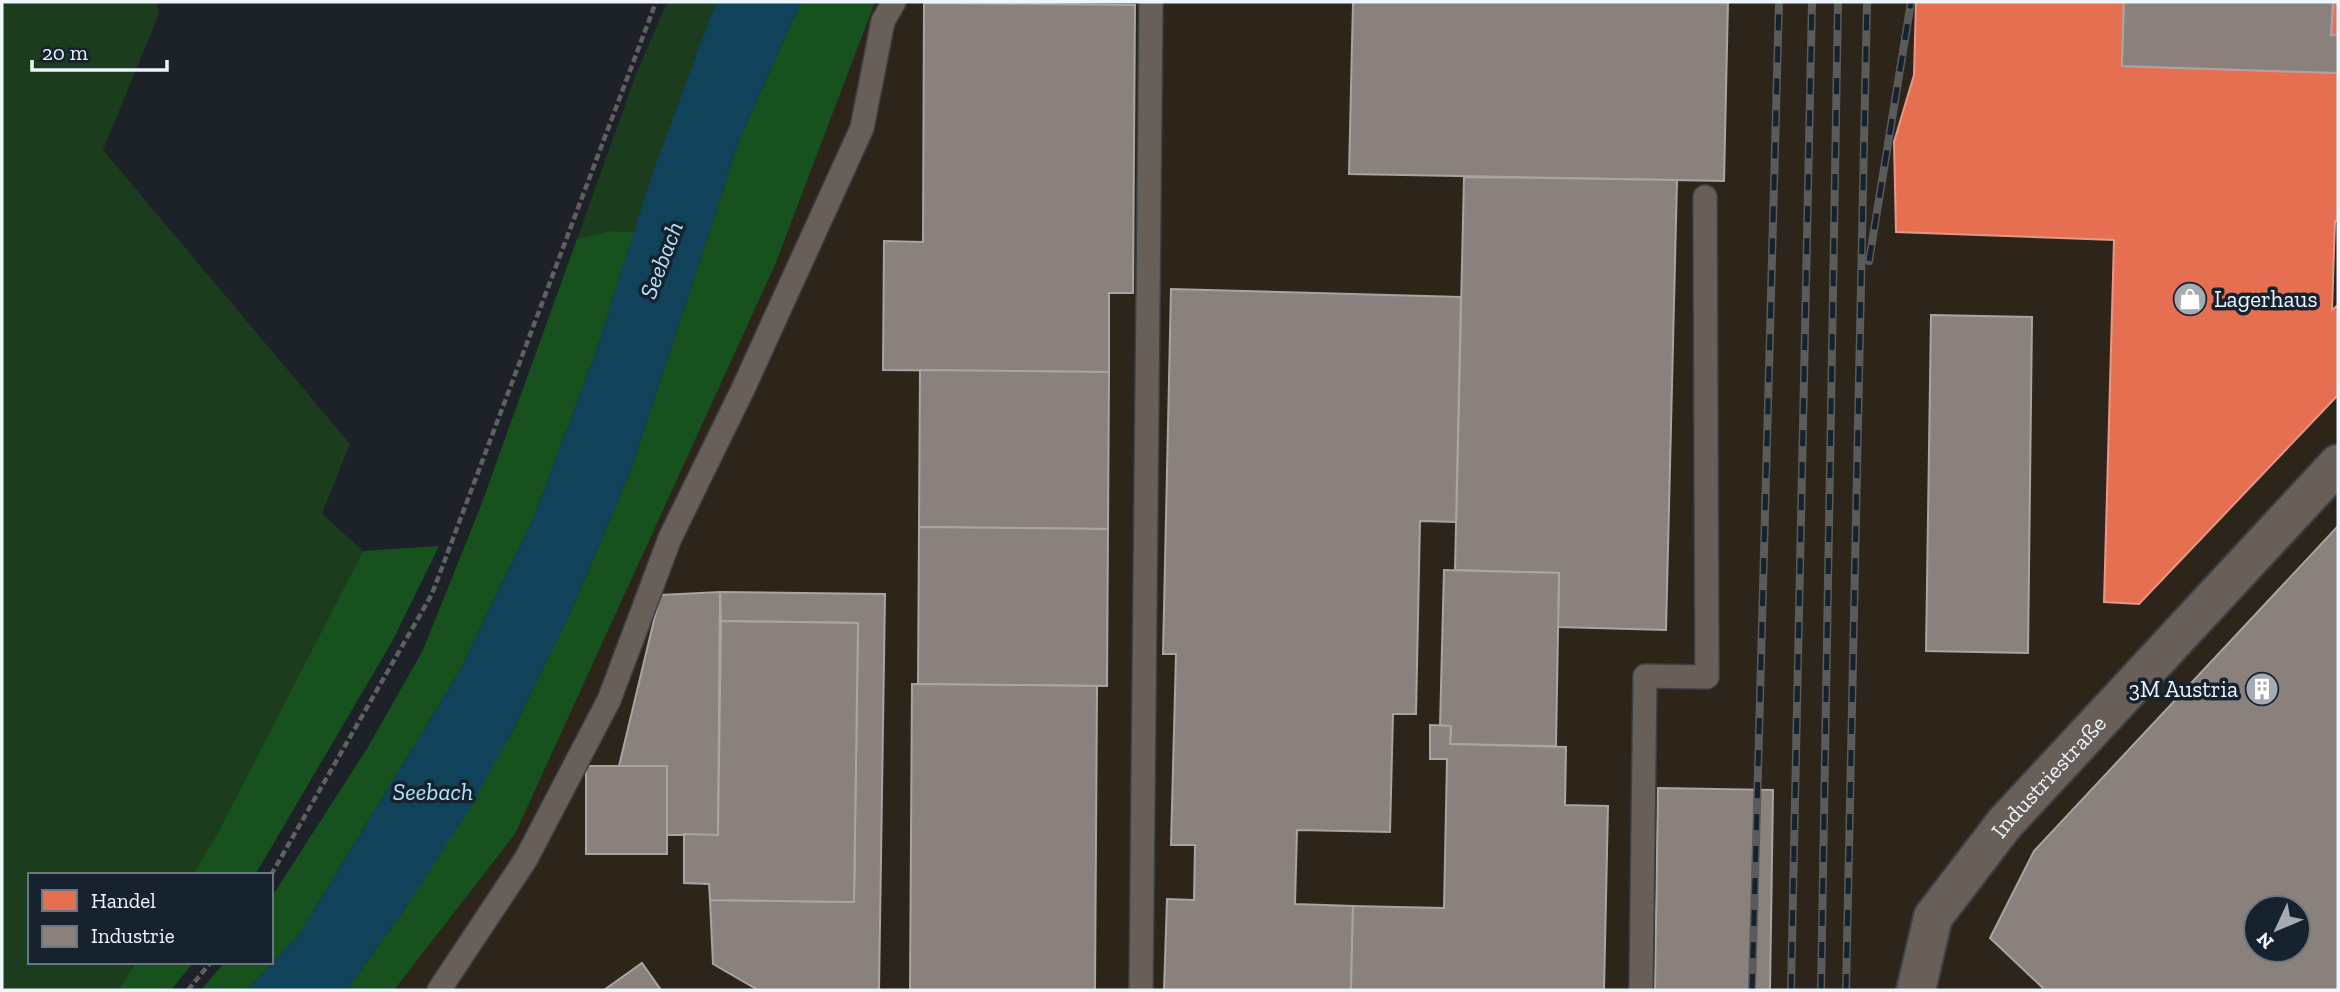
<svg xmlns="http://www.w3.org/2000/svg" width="2340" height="992" viewBox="0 0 2340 992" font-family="'Zilla Slab',serif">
<rect width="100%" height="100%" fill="#1c2228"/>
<path fill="#2d2519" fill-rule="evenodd" d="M875,2H2338V990H394L515,834L775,265ZM2256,908H2298V950H2256Z"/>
<g fill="#1c3c1e">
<polygon points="2,2 156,2 159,14 103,150 350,444 322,514 363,551 214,840 192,875 30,875 30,962 136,962 118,990 2,990"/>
<polygon points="667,2 716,2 634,232 610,231 577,239 635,77"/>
</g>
<g fill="#17521e">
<polygon points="801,2 875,2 775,265 515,834 394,990 347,990 406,907 511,734 573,607 631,470 740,138"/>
<polygon points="610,231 634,232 595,354 535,514 459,672 299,934 247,990 201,990 225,962 271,962 271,898 368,747 423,650 480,508 577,239"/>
<polygon points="439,546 393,640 255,875 192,875 214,840 363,551"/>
<polygon points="136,962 194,962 171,990 118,990"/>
</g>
<polygon fill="#104259" points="716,2 801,2 740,138 631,470 573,607 511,734 469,810 406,907 347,990 247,990 299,934 459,672 535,514 595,354 654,169"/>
<g fill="#e76f51" stroke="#e99785" stroke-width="2">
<polygon points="1916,2 2124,2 2122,66 2338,73 2338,221 2335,221 2332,310 2338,305 2338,395 2139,604 2104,602 2114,240 1896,232 1894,142 1914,75"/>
<polygon points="2333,2 2338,2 2338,35 2331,35"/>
</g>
<g fill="#8a817c" stroke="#a8a4a3" stroke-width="2" fill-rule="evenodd">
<polygon points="1353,2 1728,2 1724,181 1349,174"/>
<polygon points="2124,2 2333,2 2331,35 2338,35 2338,73 2122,66"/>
<polygon points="924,3 1135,5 1133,293 1109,293 1109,372 883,370 884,241 923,242"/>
<polygon points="1464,177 1677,180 1666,630 1558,627 1559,573 1455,570"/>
<polygon points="1171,289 1461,297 1456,522 1420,521 1416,714 1393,714 1390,832 1297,830 1295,904 1353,906 1351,990 1164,990 1167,899 1194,900 1195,845 1171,845 1176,654 1163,654"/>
<polygon points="1931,315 2032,317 2028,653 1926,651"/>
<polygon points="920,370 1109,372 1108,529 919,527"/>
<path d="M2338,526V990H2045L1990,938L2034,851ZM2256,908H2298V950H2256Z"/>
<polygon points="919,527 1108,529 1107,686 918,684"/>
<polygon points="1444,570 1559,573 1556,746 1450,744 1451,726 1440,726"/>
<polygon points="720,592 885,594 879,990 758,990 713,964 710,900 854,902 858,623 721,621"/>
<polygon points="720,592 718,835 667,835 667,766 619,766 660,595"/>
<polygon points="721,621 858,623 854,902 710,900 709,884 684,883 684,834 718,835"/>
<polygon points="912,684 1097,686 1095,990 910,990"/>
<polygon points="1430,725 1451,726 1450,744 1566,747 1565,805 1608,806 1604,990 1351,990 1353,906 1444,908 1447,759 1430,759"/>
<rect x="586" y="766" width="81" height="88"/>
<polygon points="1658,788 1773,790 1770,990 1655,990"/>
<polygon points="642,963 661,990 604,990"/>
</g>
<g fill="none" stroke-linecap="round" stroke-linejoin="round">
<defs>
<g id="service">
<polyline points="439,990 526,859 609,700 670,538 743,389 862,128 883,21 894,2"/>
<polyline points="1141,990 1151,2"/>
<polyline points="1641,990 1645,676 1707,677 1705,197"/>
</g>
<g id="tertiary">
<path id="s1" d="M1916,990L1933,917L2005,823L2338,464"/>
</g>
</defs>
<use href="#service" stroke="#3a4045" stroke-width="26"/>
<use href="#tertiary" stroke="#3a4045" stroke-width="42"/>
<g stroke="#625f5f" stroke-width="4.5" stroke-dasharray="7 3.5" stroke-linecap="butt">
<polyline points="271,875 432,594 656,2"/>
<polyline points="188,990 211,962"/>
</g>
<use href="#service" stroke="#685f59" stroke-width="23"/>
<use href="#tertiary" stroke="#685f59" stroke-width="38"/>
<defs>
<g id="rail">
<polyline points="1869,261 1911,2"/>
<polyline points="1752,990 1779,2"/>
<polyline points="1791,990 1812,2"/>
<polyline points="1821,990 1838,2"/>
<polyline points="1846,990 1867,2"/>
</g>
</defs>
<use href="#rail" stroke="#5b5b5c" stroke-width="8"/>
<use href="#rail" stroke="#16222e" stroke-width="5" stroke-dasharray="16" stroke-linecap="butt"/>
</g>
<defs>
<symbol id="shop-disc" viewBox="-11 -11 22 22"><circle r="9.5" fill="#a4abb2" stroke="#16222e"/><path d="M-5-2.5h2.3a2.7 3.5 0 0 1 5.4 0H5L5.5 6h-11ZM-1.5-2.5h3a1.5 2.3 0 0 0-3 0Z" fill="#fff"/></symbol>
<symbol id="building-disc" viewBox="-11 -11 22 22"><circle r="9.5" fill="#a4abb2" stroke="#16222e"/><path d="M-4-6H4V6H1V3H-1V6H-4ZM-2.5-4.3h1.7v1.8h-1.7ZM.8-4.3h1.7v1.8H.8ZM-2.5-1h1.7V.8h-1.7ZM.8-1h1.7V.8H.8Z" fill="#fff"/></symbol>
</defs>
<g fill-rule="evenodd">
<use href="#shop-disc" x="2171" y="280" width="38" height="38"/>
<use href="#building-disc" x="2243" y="670" width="38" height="38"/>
</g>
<g text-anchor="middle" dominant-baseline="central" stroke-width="7" stroke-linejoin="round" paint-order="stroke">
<g font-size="23" fill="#edf5fd" stroke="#16222e" text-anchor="start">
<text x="2214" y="299">Lagerhaus</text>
<text x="2238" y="689" text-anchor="end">3M Austria</text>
</g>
<g font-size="23" fill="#edf5fd" stroke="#16222e">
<text stroke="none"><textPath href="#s1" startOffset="257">Industriestraße</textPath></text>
</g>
<g font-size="24" font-style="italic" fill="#b6e2fc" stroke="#16222e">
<text transform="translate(661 260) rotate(-69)">Seebach</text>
<text x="433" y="791">Seebach</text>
</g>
</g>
<rect width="2340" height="992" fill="none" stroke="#edf5fd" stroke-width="7"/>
<rect x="28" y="873" width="245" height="91" fill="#16222e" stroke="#6c7681" stroke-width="2"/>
<rect x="42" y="890" width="35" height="21" fill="#e76f51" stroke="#6c7681" stroke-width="2"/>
<text x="91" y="908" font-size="21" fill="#edf5fd">Handel</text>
<rect x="42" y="926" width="35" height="21" fill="#8a817c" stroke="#6c7681" stroke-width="2"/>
<text x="91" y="943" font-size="21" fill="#edf5fd">Industrie</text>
<g transform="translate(2277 929) rotate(226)"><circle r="33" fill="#16222e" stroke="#6c7681" stroke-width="2"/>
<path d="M0-5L12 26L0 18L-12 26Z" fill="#a4abb2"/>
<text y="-10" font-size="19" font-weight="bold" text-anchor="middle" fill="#edf5fd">N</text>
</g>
<path d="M32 60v10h135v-10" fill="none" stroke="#edf5fd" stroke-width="3.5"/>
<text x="42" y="60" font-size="21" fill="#edf5fd" stroke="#16222e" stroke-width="5" paint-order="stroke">20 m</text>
</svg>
